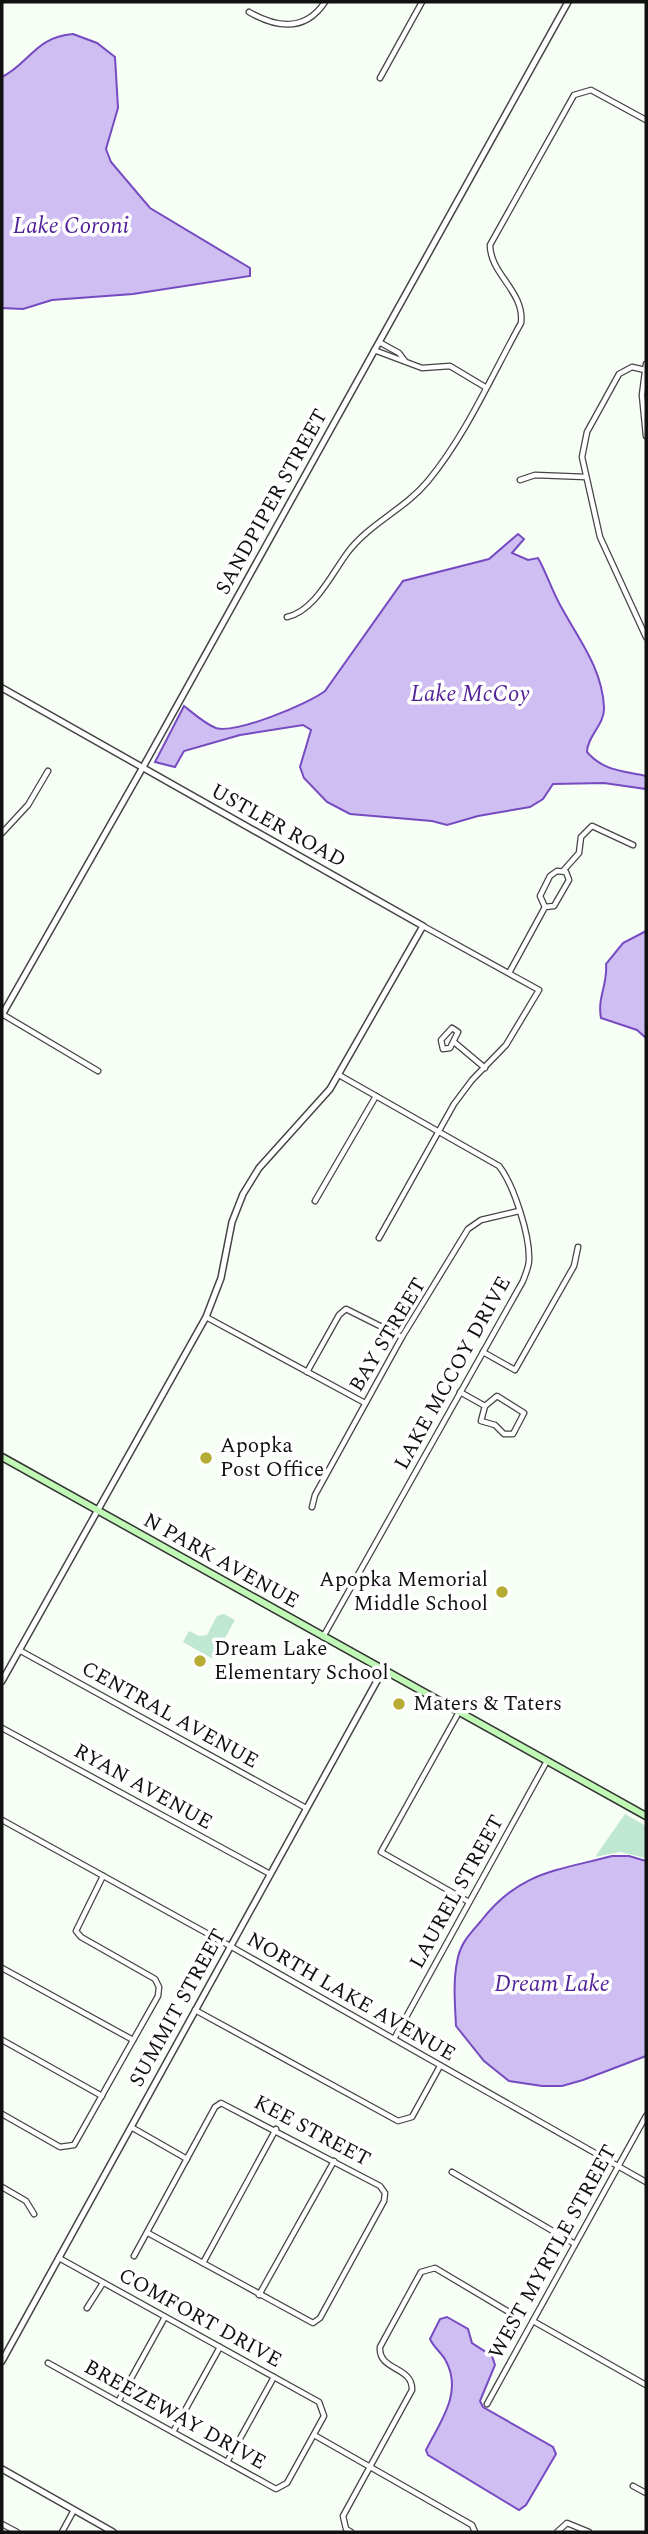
<svg xmlns="http://www.w3.org/2000/svg" width="648" height="2534" viewBox="0 0 648 2534" font-family="Spectral,serif">
<rect width="100%" height="100%" fill="#f7fef5"/>
<g fill="#c0e7d2">
<polygon points="224,1614 235,1620 213,1659 183,1642 189,1631 199,1636 207,1635 217,1616"/>
<polygon points="625,1814 646,1826 646,1858 620,1852 595,1857"/>
</g>
<g fill="#cfbef2" stroke="#764bc2" stroke-width="2">
<path d="M73,34L97,43L115,57L118,108L106,149L111,162L150,208L250,268V276L133,294L52,300L23,309L2,308V77C30,63 35,37 73,34Z"/>
<path d="M518,534L524,539L512,553L528,560L538,558C546,572 551,588 559,603C577,637 602,667 604,707C605,725 587,736 587,752C603,771 623,771 646,776V789L604,783L553,784L543,799L530,807L478,816L447,825L432,821L350,814L327,802L304,778L300,767L311,730L303,725L240,735L184,751L175,767L155,762L184,706C193,713 205,724 216,728C236,734 308,704 325,691L403,581L489,559Z"/>
<path d="M646,931V1038L637,1030L601,1018C597,998 608,984 606,964L623,943Z"/>
<path d="M612,1856H629L646,1861V2056L583,2080L562,2086H542L509,2081L484,2061L456,2026C455,2005 453,1982 457,1962C460,1943 470,1934 481,1921C519,1872 555,1871 612,1856Z"/>
<path d="M447,2317L468,2329L472,2343L492,2356L495,2365L480,2401L483,2407L553,2447L556,2454L526,2505L519,2510L428,2455L426,2450C440,2422 463,2393 446,2361C442,2353 434,2348 430,2339L440,2319Z"/>
</g>
<g fill="none" stroke-linecap="round" stroke-linejoin="round">
<defs>
<g id="minor">
<path d="M249,12C277,28 305,32 325,2"/>
<polyline points="380,78 422,2"/>
<polyline points="379,342 399,353 405,361"/>
<polyline points="374,350 422,368 450,366 485,387"/>
<polyline points="646,364 642,395 646,436"/>
<polyline points="645,370 632,367 619,374 587,432 582,457 600,537 646,637"/>
<polyline points="520,480 535,475 586,477"/>
<path d="M287,617C315,611 332,573 348,552C370,523 405,509 428,481C466,435 492,375 521,323C525,292 490,274 490,245L574,95L591,90L646,120"/>
<polyline points="2,833 28,805 48,771"/>
<polyline points="563,871 579,853 581,837 592,826 633,845"/>
<polyline points="509,973 545,907 540,896 550,876 557,871 566,872 569,880 554,906 545,907"/>
<polyline points="2,1014 98,1071"/>
<polygon points="452,1028 458,1032 450,1048 443,1049 441,1040"/>
<polyline points="454,1042 485,1068"/>
<polyline points="315,1201 376,1096"/>
<polyline points="379,1238 454,1104 472,1080 506,1045 539,990 423,926"/>
<polyline points="206,1317 365,1403"/>
<polyline points="483,1352 515,1370 574,1266 578,1247"/>
<polyline points="307,1372 339,1315 346,1309 402,1337"/>
<polyline points="460,1392 485,1406"/>
<polygon points="497,1396 524,1413 513,1434 504,1434 495,1425 481,1421 485,1406"/>
<polyline points="312,1507 315,1495 402,1337 468,1229 481,1220 519,1211"/>
<path d="M323,1637L523,1281C525,1275 529,1267 529,1260C530,1236 514,1185 499,1166L339,1075"/>
<polyline points="19,1650 306,1808"/>
<polyline points="459,1712 381,1852 469,1902"/>
<polyline points="2,1728 270,1874"/>
<polyline points="2,1820 230,1946 646,2182"/>
<polyline points="2,1968 133,2040"/>
<polyline points="195,2010 398,2121 412,2117 440,2066"/>
<polyline points="394,2039 547,1761"/>
<polyline points="2,2040 102,2096"/>
<polyline points="2,2114 60,2147 74,2145 158,1996 159,1987 155,1979 81,1937 76,1931 103,1876"/>
<polyline points="131,2127 187,2159"/>
<polyline points="452,2172 575,2244"/>
<polyline points="2,2187 26,2201 34,2214"/>
<polyline points="134,2256 215,2107 221,2103 380,2186 385,2193 384,2201 320,2318 313,2323 148,2233"/>
<polyline points="203,2263 276,2129"/>
<polyline points="259,2295 334,2161"/>
<polyline points="87,2308 103,2283"/>
<polyline points="533,2321 646,2385"/>
<polyline points="48,2363 276,2489 287,2483 324,2416 319,2402 59,2258"/>
<polyline points="118,2402 165,2317"/>
<polyline points="487,2404 646,2116"/>
<polyline points="173,2432 220,2347"/>
<polyline points="314,2435 472,2525 475,2532"/>
<polyline points="227,2462 274,2377"/>
<polyline points="633,2486 646,2493"/>
<polyline points="2,2524 17,2532"/>
<polyline points="62,2532 74,2510"/>
<path d="M351,2532L346,2529L343,2516L412,2390C413,2366 378,2371 380,2347L421,2272L435,2268L514,2315"/>
<polyline points="557,2532 567,2523 589,2532"/>
</g>
<g id="tertiary">
<polyline points="2,688 423,926 330,1089 259,1168 243,1194 232,1222 221,1278 206,1317 2,1681"/>
<polyline points="2,1015 143,767 568,2"/>
<polyline points="2,2361 383,1670"/>
<polyline points="2,2469 113,2532"/>
</g>
<polyline id="secondary" points="2,1457 646,1816"/>
</defs>
<use href="#minor" stroke="#444" stroke-width="7"/>
<use href="#tertiary" stroke="#444" stroke-width="8"/>
<use href="#secondary" stroke="#333" stroke-width="9"/>
<use href="#minor" stroke="#fff" stroke-width="4.5"/>
<use href="#tertiary" stroke="#fff" stroke-width="5"/>
<use href="#secondary" stroke="#c0f8b6" stroke-width="6"/>
</g>
<g fill="#b6ab34" stroke="#fff" stroke-width="2.5">
<circle cx="206" cy="1458" r="7"/>
<circle cx="502" cy="1592" r="7"/>
<circle cx="200" cy="1661" r="7"/>
<circle cx="399" cy="1704" r="7"/>
</g>
<g text-anchor="middle" dominant-baseline="central" stroke-width="7" stroke-linejoin="round" paint-order="stroke">
<g font-size="21" fill="#111" stroke="#fff">
<text transform="translate(272 502) rotate(-61)">SANDPIPER STREET</text>
<text transform="translate(278 826) rotate(29)">USTLER ROAD</text>
<text transform="translate(388 1335) rotate(-59)">BAY STREET</text>
<text transform="translate(453 1373) rotate(-61)">LAKE MCCOY DRIVE</text>
<text transform="translate(221 1561) rotate(29)">N PARK AVENUE</text>
<text transform="translate(170 1715) rotate(29)">CENTRAL AVENUE</text>
<text transform="translate(143 1787) rotate(29)">RYAN AVENUE</text>
<text transform="translate(457 1892) rotate(-61)">LAUREL STREET</text>
<text transform="translate(351 1997) rotate(30)">NORTH LAKE AVENUE</text>
<text transform="translate(178 2008) rotate(-61)">SUMMIT STREET</text>
<text transform="translate(312 2131) rotate(28)">KEE STREET</text>
<text transform="translate(553 2252) rotate(-61)">WEST MYRTLE STREET</text>
<text transform="translate(200 2318) rotate(29)">COMFORT DRIVE</text>
<text transform="translate(175 2415) rotate(29)">BREEZEWAY DRIVE</text>
</g>
<g font-size="21" fill="#111" stroke="#fff" text-anchor="start">
<text x="220" y="1446">Apopka<tspan x="220" dy="24">Post Office</tspan></text>
<text x="488" y="1580" text-anchor="end">Apopka Memorial<tspan x="488" dy="24">Middle School</tspan></text>
<text x="214" y="1649">Dream Lake<tspan x="214" dy="24">Elementary School</tspan></text>
<text x="413" y="1704">Maters &amp; Taters</text>
</g>
<g font-size="23" font-style="italic" fill="#532399" stroke="#fff">
<text x="71" y="226">Lake Coroni</text>
<text x="470" y="694">Lake McCoy</text>
<text x="552" y="1984">Dream Lake</text>
</g>
</g>
<rect width="648" height="2534" fill="none" stroke="#111111" stroke-width="7"/>
</svg>
